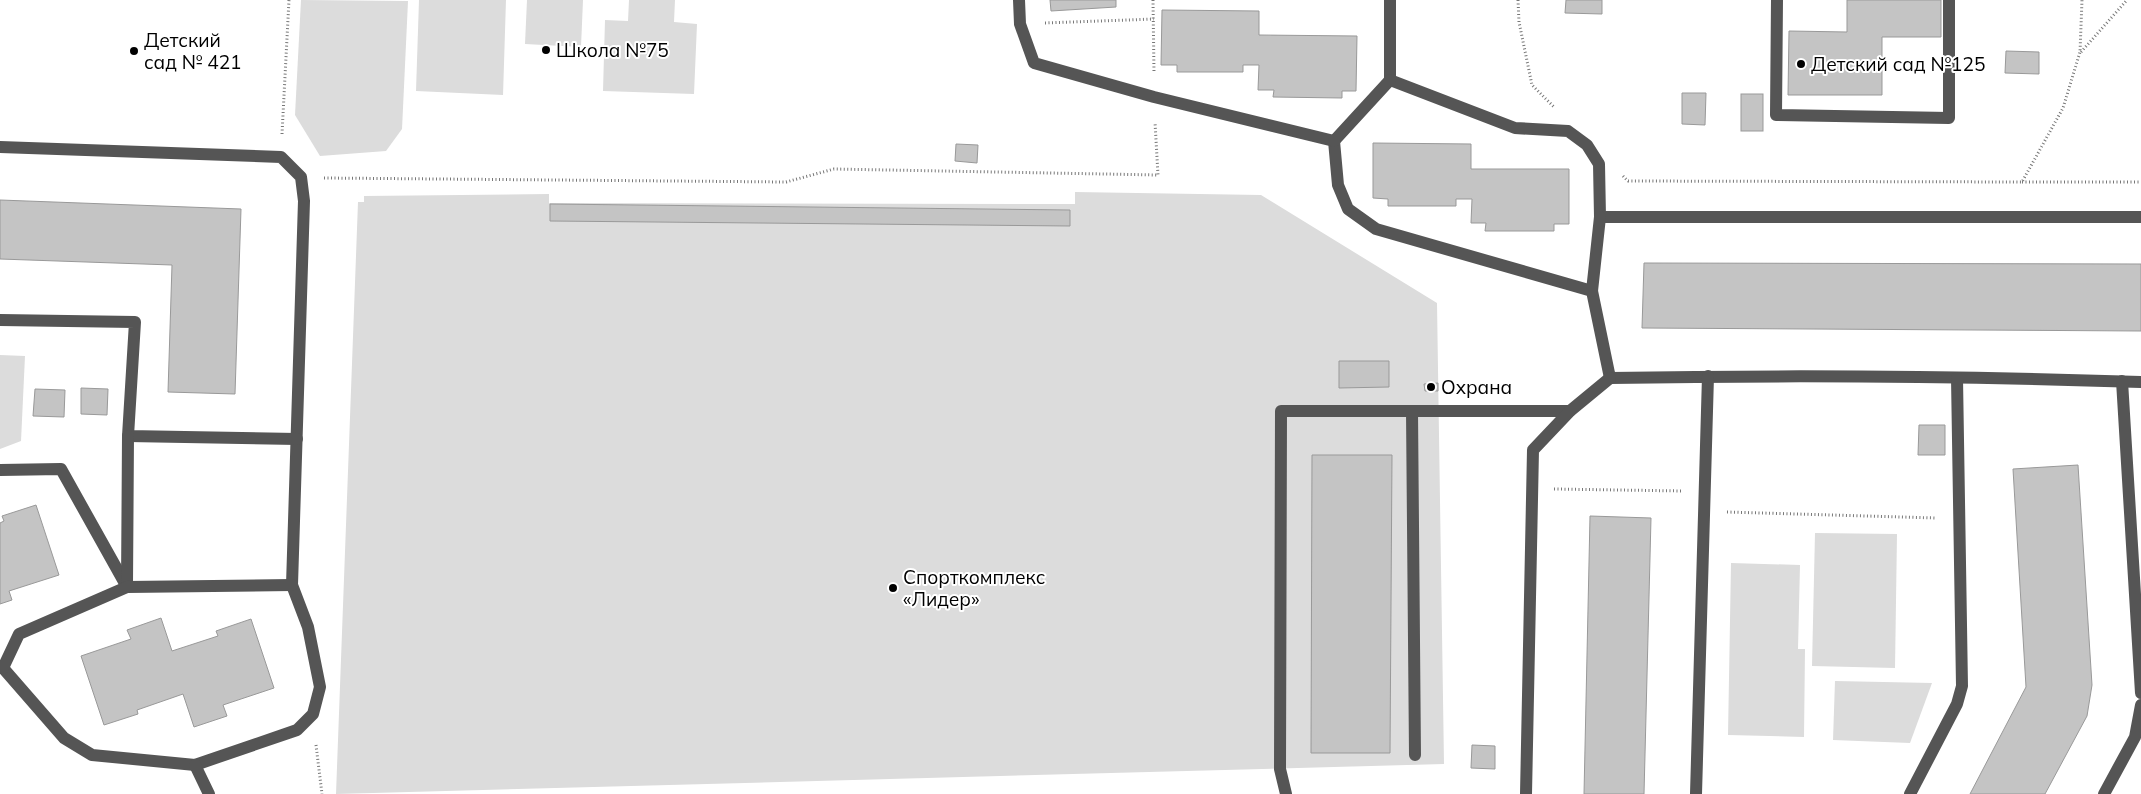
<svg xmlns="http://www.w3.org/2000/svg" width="2141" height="794" viewBox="0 0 2141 794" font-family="Mulish,sans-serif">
<rect width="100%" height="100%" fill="#fff"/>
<g fill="#dcdcdc">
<polygon points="301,0 408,1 402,129 386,151 320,156 295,115"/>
<polygon points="419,0 506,0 503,95 416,91"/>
<polygon points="527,0 583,0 581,47 525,44"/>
<polygon points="629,0 675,0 674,22 697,24 694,94 603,91 605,20 628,21"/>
<polygon points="1075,192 1261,195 1437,303 1444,764 336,794 358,202 364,202 364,196 549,194 549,203 1075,204"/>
<polygon points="0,355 25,356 21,441 0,449"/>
<polygon points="1815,533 1897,534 1895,668 1812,666"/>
<polygon points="1731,563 1800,565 1798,649 1805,649 1804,737 1728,735"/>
<polygon points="1835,681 1932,683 1910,743 1833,740"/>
</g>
<g fill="#c4c4c4" stroke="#999">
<polygon points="1050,0 1116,0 1116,7 1051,11"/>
<polygon points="1566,0 1602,0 1602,14 1565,13"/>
<polygon points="1847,0 1941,0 1941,37 1882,37 1882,95 1788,95 1789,31 1847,32"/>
<polygon points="1162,10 1259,11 1259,35 1357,36 1356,91 1342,91 1342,98 1273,97 1274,90 1258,90 1259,65 1243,65 1243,72 1177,72 1177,65 1161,65"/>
<polygon points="2006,51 2039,52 2039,74 2005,73"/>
<polygon points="1682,93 1706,93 1705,125 1682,124"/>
<rect x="1741" y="94" width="22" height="37"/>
<polygon points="1373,143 1471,144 1471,169 1569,169 1569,224 1554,224 1554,231 1485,231 1486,223 1471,223 1472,199 1456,199 1456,206 1388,206 1388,199 1373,198"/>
<polygon points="956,144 978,145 977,163 955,161"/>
<polygon points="0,200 241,209 235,394 168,392 172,265 0,259"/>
<polygon points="550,204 1070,210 1070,226 550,221"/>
<polygon points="1644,263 2141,264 2141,331 1642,328"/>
<polygon points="1339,361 1389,361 1389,387 1339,388"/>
<polygon points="1438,383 1438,391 1425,391 1424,384"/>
<polygon points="81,388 108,389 107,415 81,414"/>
<polygon points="35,389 65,390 64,417 33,416"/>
<polygon points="1919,425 1945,425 1945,455 1918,455"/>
<polygon points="1312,455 1392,455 1390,753 1311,753"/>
<polygon points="2078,465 2092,685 2087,716 2045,794 1970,794 2026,687 2013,469"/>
<polygon points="36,505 59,575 9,591 12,600 0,604 0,523 4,521 2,516"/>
<polygon points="1590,516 1651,518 1644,794 1584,794"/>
<polygon points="161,618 172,651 218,636 216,631 251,619 274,688 223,705 227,716 194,727 183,694 137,710 138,714 104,725 81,656 131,639 127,630"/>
<polygon points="1472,745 1495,746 1495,769 1471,768"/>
</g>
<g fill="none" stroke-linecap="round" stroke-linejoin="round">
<g stroke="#777" stroke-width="3" stroke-dasharray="1 2.5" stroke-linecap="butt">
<polyline points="1153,0 1154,73"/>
<polyline points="1518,0 1519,22 1532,85 1554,107"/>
<polyline points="1045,23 1154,19"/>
<polyline points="2081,52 2127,0"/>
<polyline points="282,134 289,0"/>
<polyline points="1623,176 1628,181 2022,182 2063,108 2080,52 2082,0"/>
<polyline points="324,178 786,182 834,169 1158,175 1155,122"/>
<polyline points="2022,182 2141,182"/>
<polyline points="1554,489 1683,491"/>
<polyline points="1727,512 1936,518"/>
<polyline points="316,745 322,794"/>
</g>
<g stroke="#555" stroke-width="12">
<path d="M1019,0L1020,24L1034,63L1154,97L1334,141L1338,185L1348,209L1376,229L1592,291L1610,378C1787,375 1964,376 2141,382"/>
<polyline points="1390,0 1390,80 1515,128 1568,131 1587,145 1599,164 1600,217 2141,217"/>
<polyline points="1777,0 1776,115 1949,118 1949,0"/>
<polyline points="1334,141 1390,80"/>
<polyline points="0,147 281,157 301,177 304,201 292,585 308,627 320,687 313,714 297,730 195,765 92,755 64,738 3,668 0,668"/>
<polyline points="1592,291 1600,217"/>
<polyline points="0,320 135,322 128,436 297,439"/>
<polyline points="2122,381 2141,693"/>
<polyline points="1412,411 1415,755"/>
<polyline points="0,470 61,469 127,587"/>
<polyline points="127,585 128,436"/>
<polyline points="3,668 19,634 127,587 292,585"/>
<polyline points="195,765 209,794"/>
<polyline points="1286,794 1280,769 1281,411 1570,411"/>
<polyline points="1526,794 1533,450 1570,411 1610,378"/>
<polyline points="1696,794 1708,376"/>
<polyline points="1910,794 1957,704 1962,686 1957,378"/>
<polyline points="2104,794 2135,737 2141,705"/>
</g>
</g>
<g fill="#000" stroke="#fff" stroke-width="2">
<circle cx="546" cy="50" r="5"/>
<circle cx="134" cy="51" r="5"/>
<circle cx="1801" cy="64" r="5"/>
<circle cx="1431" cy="387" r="5"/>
<circle cx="893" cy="588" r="5"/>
</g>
<g text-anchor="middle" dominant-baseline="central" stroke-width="4" stroke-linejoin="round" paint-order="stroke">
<g font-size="19" fill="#000" stroke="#fff" text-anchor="start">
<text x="144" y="40">Детский<tspan x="144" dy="22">сад № 421</tspan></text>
<text x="556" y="50">Школа №75</text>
<text x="1811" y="64">Детский сад №125</text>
<text x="1441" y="387">Охрана</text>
<text x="903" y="577">Спорткомплекс<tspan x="903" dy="22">«Лидер»</tspan></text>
</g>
</g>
</svg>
